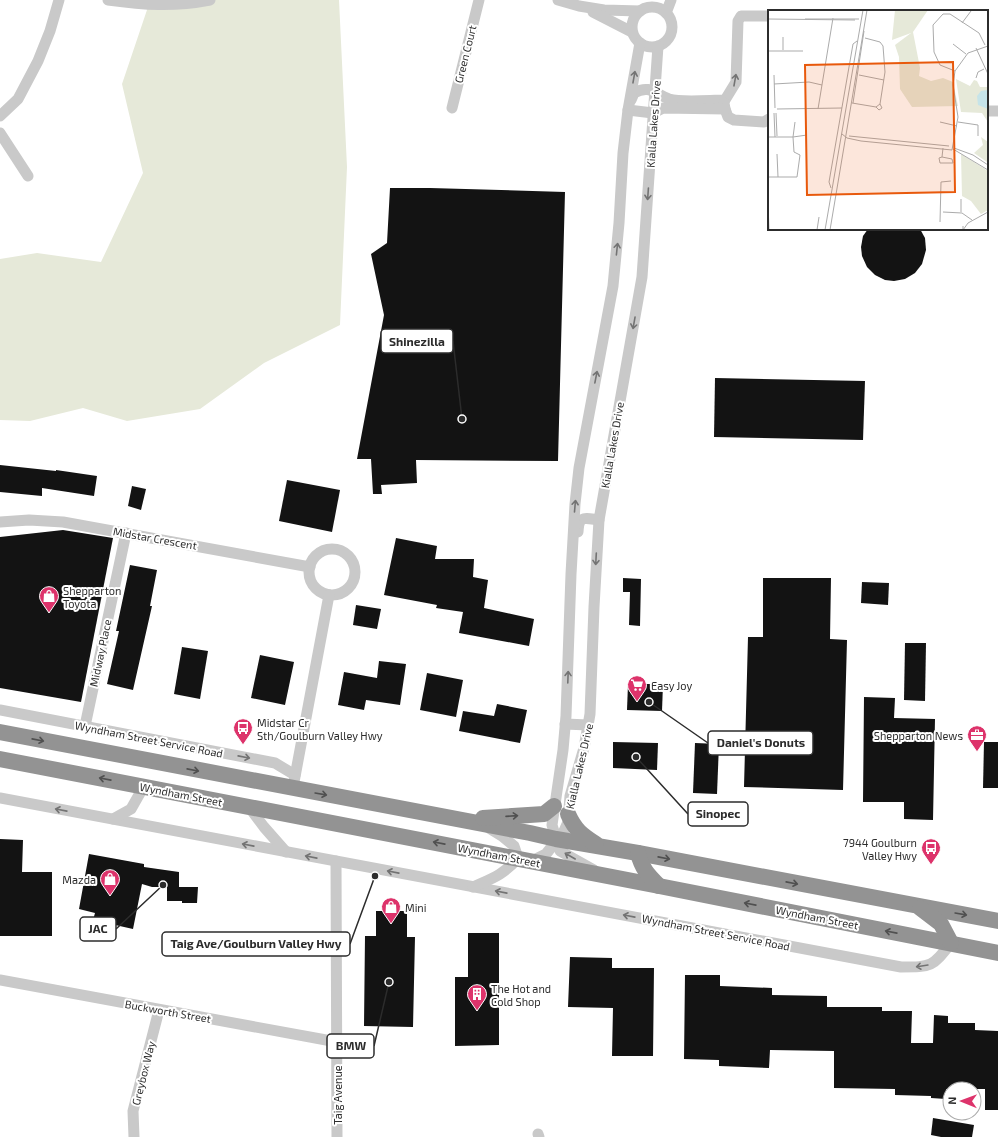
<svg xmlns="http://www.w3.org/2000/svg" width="998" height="1137" viewBox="0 0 998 1137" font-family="'Exo 2',sans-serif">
<rect width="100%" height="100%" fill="#fff"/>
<polygon fill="#e6e9d9" points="172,0 339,0 347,167 340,325 264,363 200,409 127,421 83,408 30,421 0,420 0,259 37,253 101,262 143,173 122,84 149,4"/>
<g fill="#131313">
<polygon points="390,188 430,188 565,192 558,461 416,460 417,483 381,485 382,494 373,494 371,459 357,459 384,315 371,254 387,243"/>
<polygon points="868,229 920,229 925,238 926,250 922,264 915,273 905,279 894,281 885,280 875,275 867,267 862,256 861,247 863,236"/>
<polygon points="715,378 865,381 863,440 714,437"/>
<polygon points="0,465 56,471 56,470 97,476 94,496 42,488 42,496 0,492"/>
<polygon points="287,480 340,490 332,532 279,521"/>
<polygon points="132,486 146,489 141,510 128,506"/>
<polygon points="63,530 113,538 81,702 0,688 0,537"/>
<polygon points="396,538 437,546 435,559 474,559 473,577 488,580 484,608 534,619 529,646 459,633 463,612 436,608 437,605 384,595"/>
<polygon points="130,565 157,570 150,606 152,606 133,690 107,684 119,631 116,631"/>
<polygon points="623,578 641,579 640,626 629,625 630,592 623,592"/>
<polygon points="763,578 831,578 830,639 847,640 843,790 744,787 748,637 763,637"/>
<polygon points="862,582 889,583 888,605 861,603"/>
<polygon points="356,605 381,609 377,629 353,625"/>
<polygon points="905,643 926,643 925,701 904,700"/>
<polygon points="182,647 208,651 200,699 174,694"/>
<polygon points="260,655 294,662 285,705 251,698"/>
<polygon points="379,661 406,664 400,705 366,700 364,710 338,705 344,672 377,678"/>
<polygon points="427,673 463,680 456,717 420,710"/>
<polygon points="628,684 663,684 662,711 627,710"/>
<polygon points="864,697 895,698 894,718 935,719 933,820 904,819 904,802 863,802"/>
<polygon points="497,704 527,710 520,743 459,731 463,711 494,716"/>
<polygon points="613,742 658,743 657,770 613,768"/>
<polygon points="984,742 998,742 998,788 983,788"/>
<polygon points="695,743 719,744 717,794 693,793"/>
<polygon points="0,839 23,840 22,872 52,872 52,936 0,936"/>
<polygon points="89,854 144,864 144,867 179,872 179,887 198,887 197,903 182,903 182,901 167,901 167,887 152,887 142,884 133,929 93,920 95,913 79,909"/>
<polygon points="376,911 407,911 407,937 415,937 413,1027 364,1026 365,936 376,936"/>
<polygon points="468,933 499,933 499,1045 455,1046 455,977 468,977"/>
<polygon points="570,957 612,958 612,968 654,968 653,1056 612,1056 613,1008 568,1007"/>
<polygon points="685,975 720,975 720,986 772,988 772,995 827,996 827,1007 882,1007 882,1011 912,1011 911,1043 933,1043 934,1015 948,1016 948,1023 975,1023 975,1030 998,1031 998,1110 985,1110 985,1089 946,1089 946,1099 931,1098 931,1096 895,1095 895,1089 834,1088 834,1051 770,1050 769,1068 719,1066 719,1060 684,1059"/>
<polygon points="933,1118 974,1125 972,1137 941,1137 931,1135"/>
</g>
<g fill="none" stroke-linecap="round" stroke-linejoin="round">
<g stroke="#c9c9c9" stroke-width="11">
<path d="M108,0C144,5 174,7 210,0"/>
<polyline points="558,0 579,6 604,10 640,11"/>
<circle cx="652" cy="27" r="20"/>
<polyline points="593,12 632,32"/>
<polyline points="666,13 671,0"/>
<path d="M631,100L634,93C650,84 655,94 669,99C682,103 710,100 725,100L736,82L738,21L741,16H769"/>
<polyline points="724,103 725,109 728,117 734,120 764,122 769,119"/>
<polyline points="452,108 479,0"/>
<polyline points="628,110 653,113"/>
<polyline points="987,111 998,111"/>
<polyline points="653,113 663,108 725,109"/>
<polyline points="0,116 18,99 38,61 50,31 59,0"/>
<polyline points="0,133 28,176"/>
<polyline points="0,522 29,520 63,522 310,567"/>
<path d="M578,532C579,515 584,518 599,520"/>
<circle cx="332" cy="572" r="23"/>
<polyline points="0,710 275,763 295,775"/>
<polyline points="565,724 588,725"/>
<polyline points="85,726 126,533"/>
<polyline points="294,782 329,595"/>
<path d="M0,798L901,967C932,967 932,967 951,943"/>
<polyline points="249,807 264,827 286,852"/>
<polyline points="113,819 131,809 144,786"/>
<polyline points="336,861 337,1137"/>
<polyline points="532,861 546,854 564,831 568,822 570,796 584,748 590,714 594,607 599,520 642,277 658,46"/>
<polyline points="594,870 560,851 552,825 563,750 566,716 571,574 575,504 579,468 613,286 619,223 623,153 628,110 640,43"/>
<path d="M473,887C493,878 503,875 518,858L514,846L502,836L489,828"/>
<polyline points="0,980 337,1042"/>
<polyline points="538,1134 539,1137"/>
<polyline points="134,1137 133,1111 159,1010"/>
</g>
<g stroke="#939393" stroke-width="16">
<polyline points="0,732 530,833 556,839 638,853 998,921"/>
<polyline points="0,759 659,886 998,953"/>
<path d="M568,814C575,830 582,835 596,844"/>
<polyline points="483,818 544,814 554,806"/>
<path d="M638,853C642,869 648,875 659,886"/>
<polyline points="920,908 941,924 951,943"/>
</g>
</g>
<defs><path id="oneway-shaft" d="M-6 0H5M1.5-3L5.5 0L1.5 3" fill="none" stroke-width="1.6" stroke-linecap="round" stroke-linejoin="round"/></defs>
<g stroke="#737373">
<use href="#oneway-shaft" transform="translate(634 77) rotate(-80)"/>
<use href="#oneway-shaft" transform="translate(735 80) rotate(-80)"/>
<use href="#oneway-shaft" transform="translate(648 194) rotate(94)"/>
<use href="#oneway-shaft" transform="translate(617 249) rotate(-84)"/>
<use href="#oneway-shaft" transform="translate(634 323) rotate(100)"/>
<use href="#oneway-shaft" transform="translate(596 377) rotate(-79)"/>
<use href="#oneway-shaft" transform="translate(575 506) rotate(-85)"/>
<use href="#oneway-shaft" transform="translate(596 559) rotate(93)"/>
<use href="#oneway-shaft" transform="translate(568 677) rotate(-88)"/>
<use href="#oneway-shaft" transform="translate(244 757) rotate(11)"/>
<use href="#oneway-shaft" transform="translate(61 810) rotate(-169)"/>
<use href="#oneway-shaft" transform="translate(248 845) rotate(-169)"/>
<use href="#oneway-shaft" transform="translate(570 856) rotate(-150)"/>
<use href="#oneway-shaft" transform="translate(311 857) rotate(-169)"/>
<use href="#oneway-shaft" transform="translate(393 872) rotate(-169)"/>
<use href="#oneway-shaft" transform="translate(501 892) rotate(-169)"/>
<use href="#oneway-shaft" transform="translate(629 916) rotate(-169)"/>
<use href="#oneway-shaft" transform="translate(922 966) rotate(171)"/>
</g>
<g stroke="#505050">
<use href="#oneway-shaft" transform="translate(38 740) rotate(11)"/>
<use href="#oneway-shaft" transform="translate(193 770) rotate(11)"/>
<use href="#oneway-shaft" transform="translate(105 779) rotate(-169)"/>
<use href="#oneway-shaft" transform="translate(321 794) rotate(10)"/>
<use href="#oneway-shaft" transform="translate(512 816) rotate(-4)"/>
<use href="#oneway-shaft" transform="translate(439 843) rotate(-169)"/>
<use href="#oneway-shaft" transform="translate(664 858) rotate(11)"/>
<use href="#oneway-shaft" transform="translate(792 883) rotate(11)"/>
<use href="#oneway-shaft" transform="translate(750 904) rotate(-169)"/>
<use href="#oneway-shaft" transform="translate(961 914) rotate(10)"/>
<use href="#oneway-shaft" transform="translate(891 932) rotate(-169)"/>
</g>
<defs>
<symbol id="shop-pin" viewBox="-11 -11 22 30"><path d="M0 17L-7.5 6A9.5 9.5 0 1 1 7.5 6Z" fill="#dd336b" stroke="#fff"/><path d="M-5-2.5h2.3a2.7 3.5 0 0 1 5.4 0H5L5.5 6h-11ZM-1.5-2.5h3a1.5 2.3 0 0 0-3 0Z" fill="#fff"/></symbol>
<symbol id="supermarket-pin" viewBox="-11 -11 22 30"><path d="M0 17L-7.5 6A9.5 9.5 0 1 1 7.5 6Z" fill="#dd336b" stroke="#fff"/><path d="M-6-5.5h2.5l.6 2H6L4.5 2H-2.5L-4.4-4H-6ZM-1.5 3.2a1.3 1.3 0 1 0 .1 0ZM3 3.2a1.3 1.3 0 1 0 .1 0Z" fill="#fff"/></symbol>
<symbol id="bus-pin" viewBox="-11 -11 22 30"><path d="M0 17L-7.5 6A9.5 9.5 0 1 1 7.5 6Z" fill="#dd336b" stroke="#fff"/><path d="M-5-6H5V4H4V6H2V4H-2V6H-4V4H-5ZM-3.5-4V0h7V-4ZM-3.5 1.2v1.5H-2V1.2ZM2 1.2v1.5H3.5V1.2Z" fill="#fff"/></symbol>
<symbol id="office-pin" viewBox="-11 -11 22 30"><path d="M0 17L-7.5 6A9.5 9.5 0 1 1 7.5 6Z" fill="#dd336b" stroke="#fff"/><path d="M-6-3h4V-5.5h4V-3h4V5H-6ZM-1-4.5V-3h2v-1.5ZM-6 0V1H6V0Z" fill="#fff"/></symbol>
<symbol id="building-pin" viewBox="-11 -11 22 30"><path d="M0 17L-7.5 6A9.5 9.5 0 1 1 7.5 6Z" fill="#dd336b" stroke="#fff"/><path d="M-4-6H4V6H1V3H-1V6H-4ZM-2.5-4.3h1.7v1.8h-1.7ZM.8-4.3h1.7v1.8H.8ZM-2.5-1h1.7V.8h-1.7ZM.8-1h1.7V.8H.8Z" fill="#fff"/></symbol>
</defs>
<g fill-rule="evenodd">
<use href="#shop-pin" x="38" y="585" width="22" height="30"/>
<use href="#supermarket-pin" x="626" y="674" width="22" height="30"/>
<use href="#bus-pin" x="232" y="717" width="22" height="30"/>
<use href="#office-pin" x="966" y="724" width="22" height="30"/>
<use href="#bus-pin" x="920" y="837" width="22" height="30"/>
<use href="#shop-pin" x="99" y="868" width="22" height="30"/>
<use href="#shop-pin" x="380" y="896" width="22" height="30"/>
<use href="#building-pin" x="466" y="983" width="22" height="30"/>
</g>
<g text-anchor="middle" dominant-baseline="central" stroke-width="4" stroke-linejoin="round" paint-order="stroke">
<g font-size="11" fill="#2c2c2c" stroke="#fff">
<text transform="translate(465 54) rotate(-76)">Green Court</text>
<text transform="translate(653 124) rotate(-86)">Kialla Lakes Drive</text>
<text transform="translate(612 445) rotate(-80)">Kialla Lakes Drive</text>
<text transform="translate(155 538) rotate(10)">Midstar Crescent</text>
<text transform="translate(100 653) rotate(-78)">Midway Place</text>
<text transform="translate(149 739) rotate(11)">Wyndham Street Service Road</text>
<text transform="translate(579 766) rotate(-77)">Kialla Lakes Drive</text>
<text transform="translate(181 794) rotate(11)">Wyndham Street</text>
<text transform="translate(499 855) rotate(11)">Wyndham Street</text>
<text transform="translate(817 917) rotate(11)">Wyndham Street</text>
<text transform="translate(716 932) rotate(11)">Wyndham Street Service Road</text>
<text transform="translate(168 1011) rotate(10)">Buckworth Street</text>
<text transform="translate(143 1073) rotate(-76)">Greybox Way</text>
<text transform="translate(337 1095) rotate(-90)">Taig Avenue</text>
</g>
<g font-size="11" fill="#2c2c2c" stroke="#fff" text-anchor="start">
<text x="63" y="590">Shepparton<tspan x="63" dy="13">Toyota</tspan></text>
<text x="651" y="685">Easy Joy</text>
<text x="257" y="722">Midstar Cr<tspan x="257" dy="13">Sth/Goulburn Valley Hwy</tspan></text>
<text x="963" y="735" text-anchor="end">Shepparton News</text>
<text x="917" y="842" text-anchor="end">7944 Goulburn<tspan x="917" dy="13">Valley Hwy</tspan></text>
<text x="96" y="879" text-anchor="end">Mazda</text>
<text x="405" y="907">Mini</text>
<text x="491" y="988">The Hot and<tspan x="491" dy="13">Cold Shop</tspan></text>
</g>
</g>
<g transform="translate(768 10)">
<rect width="220" height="220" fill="#fff"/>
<path d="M127,0H160L145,22L152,58L151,66L163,71L175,68L185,72L190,96L144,97L132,79L131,47L127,35L143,23L124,30ZM188,69L202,76L206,70L209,71L212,77H220V112L214,103L193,102ZM213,127L220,132L219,152L206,143L215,135ZM193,144L220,161V200L213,204L203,191L194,186Z" fill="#e6e9d9"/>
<path d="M220,80V99L210,95L209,86L213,81Z" fill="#c6e4e9"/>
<path fill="none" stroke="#ababab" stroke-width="1" d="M0,9L87,10M37,9H91M194,13L203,1M97,28L112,32L115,36L117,62L112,94M185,34L198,44M208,38L220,64M15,40V27M0,41H35M187,61L172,55L166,42L165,15L175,4H182L211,23L217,35M6,65L7,98M91,65L116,70M208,68L210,62L216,59M6,74L41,72L54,75M84,93L108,97L111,100L114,98L112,94L108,97M85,93L96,21M9,99L74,98M50,99L65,8M6,103L7,127M8,103L9,126M27,112L25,127L39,125M172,112L189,116M190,112L210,115V126M74,124L79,128L93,131L184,140L190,107L185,75L187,61L200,43L220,36M81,126L181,136M0,127H25L26,142L32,145L29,167H0M186,138L205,145L220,155M185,139L220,160M9,144L10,167M174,147L171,148L172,153H185L184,149L174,147L175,138M63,178L61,172L85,34L89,31M0,194L1,220M175,202L194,203L204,210M193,202V189M172,212L173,172L183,171M195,216V220L200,213L220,202M49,220L51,207M57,220L95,0M62,220L99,0"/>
<path fill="#e8590c" fill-opacity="0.15" stroke="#e8590c" stroke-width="2" d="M185,52L187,182L39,185L37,55Z"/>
<rect width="220" height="220" fill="none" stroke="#2c2c2c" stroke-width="2"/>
</g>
<path fill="none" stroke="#2c2c2c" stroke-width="1.5" d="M462 419L453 341M649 702L708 743M636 757L688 814M163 885L116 929M375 876L350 944M389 982L374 1046"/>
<g fill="#2c2c2c" stroke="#fff" stroke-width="1.5">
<circle cx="462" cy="419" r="4"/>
<circle cx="649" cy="702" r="4"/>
<circle cx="636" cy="757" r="4"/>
<circle cx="163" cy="885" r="4"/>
<circle cx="375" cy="876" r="4"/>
<circle cx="389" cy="982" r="4"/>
</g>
<g fill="#fff" stroke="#2c2c2c" stroke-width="1.5">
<rect x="381" y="329" width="72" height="24" rx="4"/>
<rect x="708" y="731" width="105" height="24" rx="4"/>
<rect x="688" y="802" width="60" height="24" rx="4"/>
<rect x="80" y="917" width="36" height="24" rx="4"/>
<rect x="162" y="932" width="188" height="24" rx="4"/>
<rect x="327" y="1034" width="47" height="24" rx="4"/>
</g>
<g font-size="12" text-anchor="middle" font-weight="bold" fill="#2c2c2c">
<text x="417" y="346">Shinezilla</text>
<text x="761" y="747">Daniel's Donuts</text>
<text x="718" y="818">Sinopec</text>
<text x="98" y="933">JAC</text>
<text x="256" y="948">Taig Ave/Goulburn Valley Hwy</text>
<text x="351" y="1050">BMW</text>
</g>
<g transform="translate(962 1101) rotate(271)"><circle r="19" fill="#ffffff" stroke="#ababab"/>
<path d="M0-3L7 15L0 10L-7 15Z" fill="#dd336b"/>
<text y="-6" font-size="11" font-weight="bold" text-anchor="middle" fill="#2c2c2c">N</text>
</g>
</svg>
